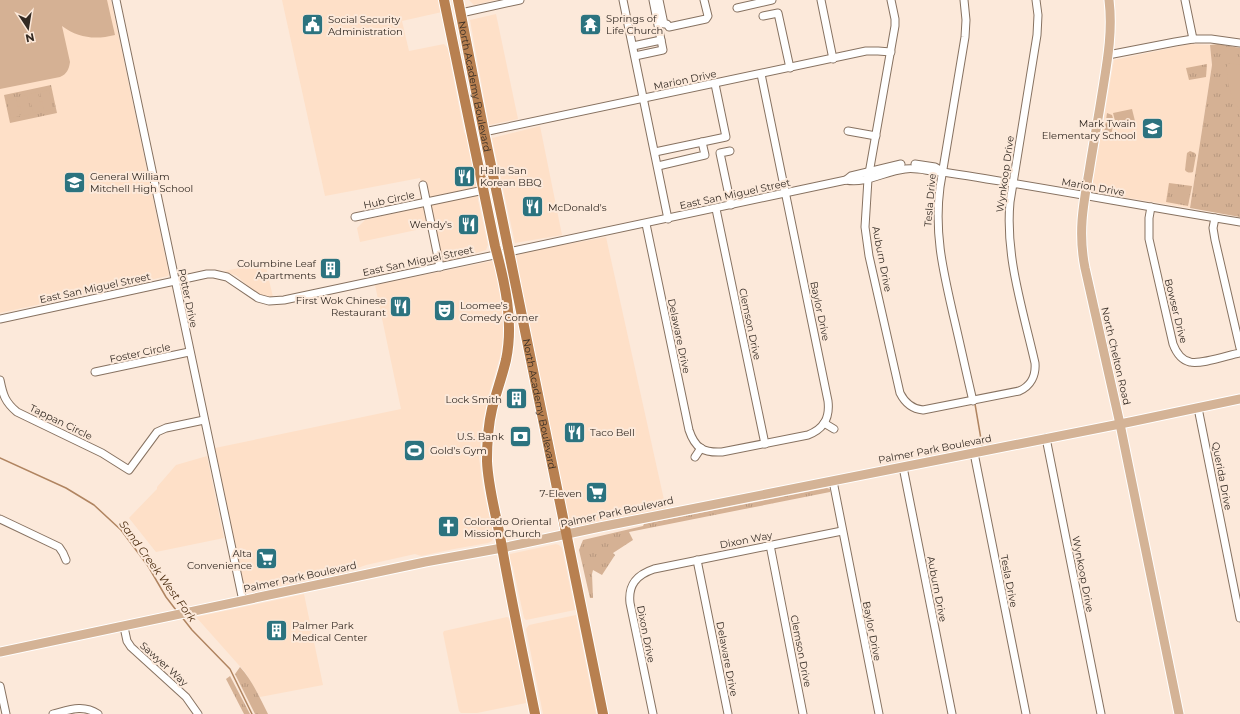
<svg xmlns="http://www.w3.org/2000/svg" width="1240" height="714" viewBox="0 0 1240 714" font-family="Montserrat,sans-serif">
<defs>
<pattern id="grass-tufts" width="24" height="20" patternUnits="userSpaceOnUse"><rect width="24" height="20" fill="#d5b194"/><path d="M3 7l-1-3M5 7V3M7 7l1-3M15 17l-1-3M17 17v-4M19 17l1-3" fill="none" stroke="#b7987f"/></pattern>
</defs>
<rect width="100%" height="100%" fill="#fce9da"/>
<g fill="#fee0c8">
<polygon points="0,0 111,0 169,274 168,276 0,313"/>
<polygon points="282,0 440,0 442,12 402,21 409,51 444,44 450,51 452,59 451,66 464,132 470,143 480,185 478,200 488,245 486,250 457,259 443,262 435,226 360,242 357,228 365,220 426,206 420,178 325,196"/>
<polygon points="469,0 496,0 474,5"/>
<polygon points="496,14 518,119 489,125 470,20"/>
<polygon points="1190,44 1210,45 1212,65 1190,208 1091,192 1114,60"/>
<polygon points="540,126 562,235 515,243 492,138"/>
<polygon points="606,237 666,509 569,530 513,254"/>
<polygon points="492,261 495,264 503,303 504,336 500,357 490,390 482,425 479,458 483,488 494,536 492,541 488,543 454,549 421,556 415,554 366,565 344,573 251,592 246,591 244,589 215,448 401,409 375,285"/>
<polygon points="265,263 273,297 265,297 258,294 254,292 237,276 224,271"/>
<polygon points="207,456 224,538 156,552 129,518 157,489 157,487 176,465"/>
<polygon points="556,544 559,545 562,548 575,610 526,620 524,618 513,567 509,560 509,555 510,554"/>
<polygon points="304,594 323,685 260,697 245,672 196,617"/>
<polygon points="576,615 596,714 543,714 526,629 529,625"/>
<polygon points="507,617 510,618 511,623 527,700 526,703 477,713 461,713 459,711 443,633 444,631"/>
</g>
<g fill="url(#grass-tufts)">
<polygon points="1218,44 1240,48 1240,217 1190,208 1212,65 1210,45"/>
<polygon points="1207,64 1206,77 1189,80 1186,68"/>
<polygon points="51,85 57,113 10,123 4,95"/>
<polygon points="1107,113 1112,115 1114,122 1111,135 1104,134"/>
<path d="M1190,151L1195,153L1196,155L1193,172C1190,173 1187,173 1185,170L1187,153Z"/>
<polygon points="1169,183 1192,186 1188,206 1166,202"/>
<polygon points="827,488 830,489 830,492 629,532 633,540 613,553 615,555 602,575 593,570 592,574 593,598 590,598 579,550 583,540 643,526 644,524"/>
<path d="M240,667C252,680 260,698 268,714H255L235,674Z"/>
<polygon points="230,676 250,714 244,714 226,679"/>
</g>
<g fill="#d5b194">
<path d="M0,0H107L115,35C95,40 78,38 62,26L70,62C69,69 67,74 60,77L0,89Z"/>
<path d="M1227,63L1240,65V111C1230,96 1226,81 1227,63Z"/>
<polygon points="49,90 53,109 44,111 40,92"/>
<polygon points="38,92 42,111 33,113 29,94"/>
<polygon points="27,95 31,114 22,116 18,97"/>
<polygon points="16,97 20,116 11,118 7,99"/>
<polygon points="1132,109 1135,121 1116,125 1113,113"/>
</g>
<g fill="none" stroke-linecap="round" stroke-linejoin="round">
<g stroke="#b08460" stroke-width="1.5">
<polyline points="975,404 982,445"/>
<polyline points="0,458 66,488 94,505 121,530 148,566 166,597 176,610"/>
<polyline points="181,616 192,630 230,669 252,714"/>
</g>
<defs>
<g id="minor">
<polyline points="116,0 243,601"/>
<polyline points="623,0 668,219"/>
<polyline points="659,0 664,24 667,24 669,27 706,19 708,16 704,0"/>
<polyline points="821,0 833,59"/>
<path d="M891,0L895,19V26L868,179L865,227L869,256L900,393C905,403 912,409 923,410L1019,391C1031,386 1036,375 1035,363C1023,310 1005,256 1010,202L1037,35L1038,15L1036,0"/>
<path d="M964,0L966,20L965,37L940,187C934,233 943,270 953,314C960,343 966,372 973,401"/>
<polyline points="1185,0 1193,39"/>
<polyline points="737,8 772,0"/>
<polyline points="461,13 520,0"/>
<polyline points="763,16 778,13 790,68"/>
<polyline points="633,46 661,40"/>
<polyline points="1108,55 1175,42 1193,39 1211,39 1240,43"/>
<polyline points="635,56 663,50 653,0"/>
<polyline points="848,131 876,136"/>
<polyline points="484,132 866,51 878,51 891,52"/>
<polyline points="730,151 720,153 731,205"/>
<polyline points="655,152 726,137 715,84"/>
<polyline points="915,164 935,167 942,171"/>
<polyline points="658,166 705,155 702,142"/>
<polyline points="846,180 851,176 901,164"/>
<polyline points="423,185 440,267"/>
<path d="M1151,207L1149,218V239L1173,344C1176,352 1181,360 1190,362C1200,365 1229,355 1240,353"/>
<polyline points="716,209 765,444"/>
<polyline points="355,217 484,190"/>
<polyline points="1215,218 1213,228 1215,240 1240,348"/>
<path d="M646,224L689,430C695,448 703,453 722,452L808,435C824,429 830,418 828,401L761,74"/>
<path d="M0,319L207,274H214L227,277L258,298L269,301L284,300L846,180C866,184 885,171 905,169C917,167 930,172 943,172C1042,187 1141,206 1240,222"/>
<polyline points="95,372 189,352"/>
<path d="M0,380C3,395 5,402 17,412L102,453L129,470L157,432L166,428L204,420"/>
<polyline points="1198,408 1240,618"/>
<polyline points="824,423 834,429"/>
<polyline points="1046,438 1101,714"/>
<polyline points="974,453 1026,714"/>
<polyline points="695,457 701,448"/>
<polyline points="903,467 952,714"/>
<polyline points="833,481 879,714"/>
<polyline points="0,519 59,547 63,553 66,560"/>
<polyline points="770,545 803,714"/>
<polyline points="697,560 728,714"/>
<polyline points="124,627 127,641 131,647 186,697 198,714"/>
<polyline points="0,686 6,714"/>
<path d="M53,714C69,710 83,704 98,714"/>
<path d="M653,714L630,603C628,585 636,575 654,569L842,531"/>
</g>
<g id="major">
<path d="M1109,0C1113,32 1107,63 1102,94C1098,120 1093,146 1089,172C1083,206 1078,233 1085,268L1120,424L1179,714"/>
<polyline points="0,652 425,562 502,548 600,527 1130,422 1240,399"/>
</g>
<g id="highway">
<path d="M444,0L495,246C505,283 514,322 506,360C502,377 496,393 492,409C488,426 487,444 487,461C488,486 495,511 500,536C510,595 523,655 535,714"/>
<path id="s1" d="M458,0L484,132L502,218L603,714"/>
</g>
</defs>
<use href="#minor" stroke="#877261" stroke-width="9"/>
<use href="#major" stroke="#fff" stroke-width="11"/>
<use href="#highway" stroke="#fff" stroke-width="12"/>
<use href="#minor" stroke="#fff" stroke-width="7"/>
<use href="#major" stroke="#d4b396" stroke-width="9"/>
<use href="#highway" stroke="#b88050" stroke-width="10"/>
</g>
<defs>
<symbol id="temple-square" viewBox="-11 -11 22 22"><rect x="-9" y="-9" width="18" height="18" rx="4" fill="#2c737f" stroke="#fce9da"/><path d="M0-6L5-2H3V0L6.5 2.5H4V6H1.5V3h-3V6H-4V2.5H-6.5L-3 0V-2H-5Z" fill="#fff"/></symbol>
<symbol id="civic-square" viewBox="-11 -11 22 22"><rect x="-9" y="-9" width="18" height="18" rx="4" fill="#2c737f" stroke="#fce9da"/><path d="M-.6-6.5H3V-4.5H.6V-3L4-1V1h2V6H-6V1h2V-1L-.6-3ZM-1.2 2.5V6h2.4V2.5Z" fill="#fff"/></symbol>
<symbol id="school-square" viewBox="-11 -11 22 22"><rect x="-9" y="-9" width="18" height="18" rx="4" fill="#2c737f" stroke="#fce9da"/><path d="M0-5L7-2L0 1L-7-2ZM-4 1L0 2.5L4 1V4Q0 6-4 4Z" fill="#fff"/></symbol>
<symbol id="restaurant-square" viewBox="-11 -11 22 22"><rect x="-9" y="-9" width="18" height="18" rx="4" fill="#2c737f" stroke="#fce9da"/><path d="M-5-6h1v4h1v-4h1v4h1v-4h1v5L-1.5 .5V6h-2V.5L-5-1ZM5-6V6H3V1.5H1.5Q1.5-4 5-6Z" fill="#fff"/></symbol>
<symbol id="building-square" viewBox="-11 -11 22 22"><rect x="-9" y="-9" width="18" height="18" rx="4" fill="#2c737f" stroke="#fce9da"/><path d="M-4-6H4V6H1V3H-1V6H-4ZM-2.5-4.3h1.7v1.8h-1.7ZM.8-4.3h1.7v1.8H.8ZM-2.5-1h1.7V.8h-1.7ZM.8-1h1.7V.8H.8Z" fill="#fff"/></symbol>
<symbol id="theatre-square" viewBox="-11 -11 22 22"><rect x="-9" y="-9" width="18" height="18" rx="4" fill="#2c737f" stroke="#fce9da"/><path d="M-5-5.5Q0-4 5-5.5V0Q5 5 0 6Q-5 5-5 0ZM-3.3-2.5H-1v1.5H-3.3ZM1-2.5H3.3v1.5H1ZM-2.8 1Q0 5.5 2.8 1Z" fill="#fff"/></symbol>
<symbol id="bank-square" viewBox="-11 -11 22 22"><rect x="-9" y="-9" width="18" height="18" rx="4" fill="#2c737f" stroke="#fce9da"/><path d="M-6-4H6V4H-6ZM0-2.3a2.3 2.3 0 1 0 0 4.6a2.3 2.3 0 1 0 0-4.6Z" fill="#fff"/></symbol>
<symbol id="stadium-square" viewBox="-11 -11 22 22"><rect x="-9" y="-9" width="18" height="18" rx="4" fill="#2c737f" stroke="#fce9da"/><path d="M0-5a6.5 5 0 1 0 0 10a6.5 5 0 1 0 0-10ZM-3.5-1.8h7v3.6h-7Z" fill="#fff"/></symbol>
<symbol id="supermarket-square" viewBox="-11 -11 22 22"><rect x="-9" y="-9" width="18" height="18" rx="4" fill="#2c737f" stroke="#fce9da"/><path d="M-6-5.5h2.5l.6 2H6L4.5 2H-2.5L-4.4-4H-6ZM-1.5 3.2a1.3 1.3 0 1 0 .1 0ZM3 3.2a1.3 1.3 0 1 0 .1 0Z" fill="#fff"/></symbol>
<symbol id="church-square" viewBox="-11 -11 22 22"><rect x="-9" y="-9" width="18" height="18" rx="4" fill="#2c737f" stroke="#fce9da"/><path d="M-1.2-6h2.4v3.5h3.3v2.4h-3.3V6h-2.4V-.1h-3.3v-2.4h3.3Z" fill="#fff"/></symbol>
</defs>
<g fill-rule="evenodd">
<use href="#temple-square" x="578" y="12" width="25" height="25"/>
<use href="#civic-square" x="300" y="12" width="25" height="25"/>
<use href="#school-square" x="1140" y="116" width="25" height="25"/>
<use href="#restaurant-square" x="452" y="164" width="25" height="25"/>
<use href="#school-square" x="62" y="170" width="25" height="25"/>
<use href="#restaurant-square" x="520" y="194" width="25" height="25"/>
<use href="#restaurant-square" x="456" y="212" width="25" height="25"/>
<use href="#building-square" x="318" y="256" width="25" height="25"/>
<use href="#restaurant-square" x="388" y="294" width="25" height="25"/>
<use href="#theatre-square" x="432" y="298" width="25" height="25"/>
<use href="#building-square" x="504" y="386" width="25" height="25"/>
<use href="#restaurant-square" x="562" y="420" width="25" height="25"/>
<use href="#bank-square" x="508" y="424" width="25" height="25"/>
<use href="#stadium-square" x="402" y="438" width="25" height="25"/>
<use href="#supermarket-square" x="584" y="480" width="25" height="25"/>
<use href="#church-square" x="436" y="514" width="25" height="25"/>
<use href="#supermarket-square" x="254" y="546" width="25" height="25"/>
<use href="#building-square" x="264" y="618" width="25" height="25"/>
</g>
<g text-anchor="middle" dominant-baseline="central" stroke-width="4" stroke-linejoin="round" paint-order="stroke">
<g font-size="10" fill="#332a23" stroke="#fce9da" text-anchor="start">
<text x="606" y="18">Springs of<tspan x="606" dy="12">Life Church</tspan></text>
<text x="328" y="19">Social Security<tspan x="328" dy="12">Administration</tspan></text>
<text x="1136" y="123" text-anchor="end">Mark Twain<tspan x="1136" dy="12">Elementary School</tspan></text>
<text x="480" y="170">Halla San<tspan x="480" dy="12">Korean BBQ</tspan></text>
<text x="90" y="176">General William<tspan x="90" dy="12">Mitchell High School</tspan></text>
<text x="548" y="207">McDonald's</text>
<text x="452" y="224" text-anchor="end">Wendy's</text>
<text x="316" y="263" text-anchor="end">Columbine Leaf<tspan x="316" dy="12">Apartments</tspan></text>
<text x="386" y="300" text-anchor="end">First Wok Chinese<tspan x="386" dy="12">Restaurant</tspan></text>
<text x="460" y="305">Loomee's<tspan x="460" dy="12">Comedy Corner</tspan></text>
<text x="502" y="399" text-anchor="end">Lock Smith</text>
<text x="590" y="432">Taco Bell</text>
<text x="504" y="436" text-anchor="end">U.S. Bank</text>
<text x="430" y="450">Gold's Gym</text>
<text x="582" y="493" text-anchor="end">7-Eleven</text>
<text x="464" y="521">Colorado Oriental<tspan x="464" dy="12">Mission Church</tspan></text>
<text x="252" y="553" text-anchor="end">Alta<tspan x="252" dy="12">Convenience</tspan></text>
<text x="292" y="625">Palmer Park<tspan x="292" dy="12">Medical Center</tspan></text>
</g>
<g font-size="10" fill="#332a23" stroke="#fce9da">
<text transform="translate(685 80) rotate(-12)">Marion Drive</text>
<text stroke="none"><textPath href="#s1" startOffset="88">North Academy Boulevard</textPath></text>
<text transform="translate(1005 174) rotate(-82)">Wynkoop Drive</text>
<text transform="translate(1093 187) rotate(10)">Marion Drive</text>
<text transform="translate(735 194) rotate(-12)">East San Miguel Street</text>
<text transform="translate(389 200) rotate(-12)">Hub Circle</text>
<text transform="translate(930 200) rotate(-85)">Tesla Drive</text>
<text transform="translate(882 259) rotate(79)">Auburn Drive</text>
<text transform="translate(418 261) rotate(-12)">East San Miguel Street</text>
<text transform="translate(95 288) rotate(-12)">East San Miguel Street</text>
<text transform="translate(188 298) rotate(78)">Potter Drive</text>
<text transform="translate(820 311) rotate(78)">Baylor Drive</text>
<text transform="translate(1176 311) rotate(76)">Bowser Drive</text>
<text transform="translate(750 324) rotate(78)">Clemson Drive</text>
<text transform="translate(679 336) rotate(78)">Delaware Drive</text>
<text transform="translate(140 353) rotate(-12)">Foster Circle</text>
<text transform="translate(1116 356) rotate(77)">North Chelton Road</text>
<text stroke="none"><textPath href="#s1" startOffset="412">North Academy Boulevard</textPath></text>
<text transform="translate(61 422) rotate(26)">Tappan Circle</text>
<text transform="translate(935 449) rotate(-11)">Palmer Park Boulevard</text>
<text transform="translate(1222 476) rotate(79)">Querida Drive</text>
<text transform="translate(617 512) rotate(-12)">Palmer Park Boulevard</text>
<text transform="translate(746 540) rotate(-11)">Dixon Way</text>
<text transform="translate(1083 574) rotate(79)">Wynkoop Drive</text>
<text transform="translate(300 577) rotate(-12)">Palmer Park Boulevard</text>
<text transform="translate(1009 581) rotate(79)">Tesla Drive</text>
<text transform="translate(937 589) rotate(79)">Auburn Drive</text>
<text transform="translate(872 631) rotate(79)">Baylor Drive</text>
<text transform="translate(646 634) rotate(79)">Dixon Drive</text>
<text transform="translate(801 651) rotate(79)">Clemson Drive</text>
<text transform="translate(727 659) rotate(79)">Delaware Drive</text>
<text transform="translate(164 664) rotate(42)">Sawyer Way</text>
</g>
<g font-size="11" font-style="italic" fill="#4d2e11" stroke="#fce9da">
<text transform="translate(158 571) rotate(54)">Sand Creek West Fork</text>
</g>
</g>
<g transform="translate(28 28) rotate(168)" stroke="#fce9da" stroke-width="3" paint-order="stroke">
<path d="M0-3L7 15L0 10L-7 15Z" fill="#332a23"/>
<text y="-6" font-size="11" font-weight="bold" text-anchor="middle" fill="#332a23">N</text>
</g>
</svg>
